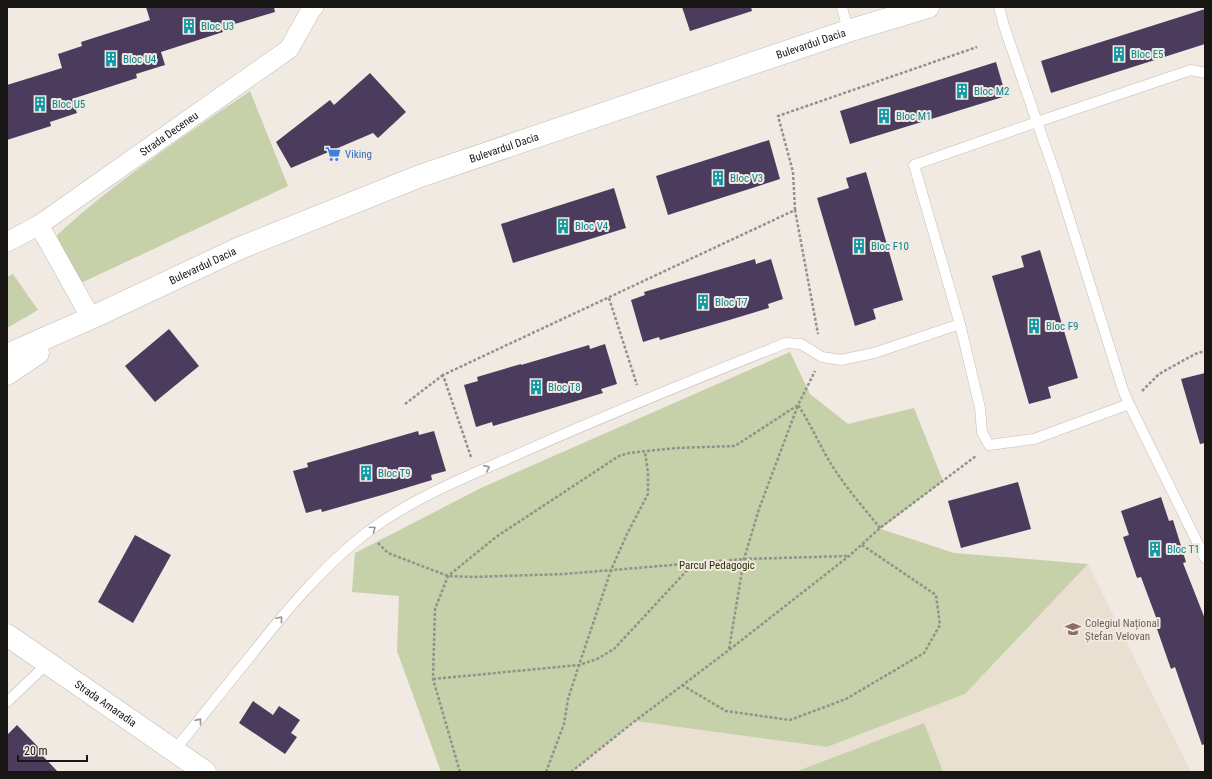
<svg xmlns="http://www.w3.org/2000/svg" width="1212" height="779" viewBox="0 0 1212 779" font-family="'Roboto Condensed',sans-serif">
<rect width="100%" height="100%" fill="#f0eae2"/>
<polygon fill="#eae0d1" points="1088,564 1191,772 571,772 635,721 827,747 965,694"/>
<g fill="#c6d0a9">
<path d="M250,91L288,186L81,283L64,258L57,235C116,181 184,136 250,91Z"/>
<polygon points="13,274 38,310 7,328 7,277"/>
<polygon points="790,352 810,394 848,424 914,408 943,481 881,529 954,553 1088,564 965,694 827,747 635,721 571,772 441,772 397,651 399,596 352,592 355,553 481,488"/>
<polygon points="924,723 943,772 795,772"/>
</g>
<g fill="#4b3c5d">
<polygon points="146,7 274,7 275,12 221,28 223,32 161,52 165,65 136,74 137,78 72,99 77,113 50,122 51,126 7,140 7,85 62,68 58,54 82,46 81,42 150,20"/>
<polygon points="682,7 751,7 752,11 690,31"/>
<polygon points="1205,9 1205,44 1051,93 1041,61"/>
<polygon points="996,62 1006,96 850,144 840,111"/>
<polygon points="370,73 406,112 378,138 373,133 291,168 276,142 330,100 334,105"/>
<polygon points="769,140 780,179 668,215 656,176"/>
<polygon points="866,172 903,300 873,309 876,319 855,326 817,198 849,188 846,178"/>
<polygon points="614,188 626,228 513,263 501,224"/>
<polygon points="1040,250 1078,378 1048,387 1051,398 1029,404 992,276 1024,267 1021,256"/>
<polygon points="755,259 756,264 771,259 783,299 768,304 769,308 726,321 660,340 659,337 643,342 631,300 645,295 644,292"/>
<polygon points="169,329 199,366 155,402 125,366"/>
<polygon points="605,344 617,384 601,389 603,393 493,426 492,422 476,427 464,385 478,381 477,377 521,364 521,365 589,345 590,349"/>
<polygon points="1205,373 1205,443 1200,444 1181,379"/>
<polygon points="418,431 419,435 434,431 446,471 431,475 432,480 389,493 322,512 321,509 306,513 293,471 308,467 307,463"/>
<polygon points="1018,482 1031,529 961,548 948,501"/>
<polygon points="1161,497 1169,521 1173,520 1186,562 1183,563 1205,619 1205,744 1202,745 1175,667 1171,669 1157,629 1160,628 1141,577 1137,578 1123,537 1129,535 1121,511"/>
<polygon points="135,535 171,555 133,623 98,602"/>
<polygon points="253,701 273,715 279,706 300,720 291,733 297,737 285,754 239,723"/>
<polygon points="17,725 43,752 41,754 58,772 7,772 7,735"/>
</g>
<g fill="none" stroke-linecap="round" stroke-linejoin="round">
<defs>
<g id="service">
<polyline points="842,7 848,31"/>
<polyline points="999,7 1004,26 1037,122 914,165 960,324 980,408 982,432 989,445 1034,439 1129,404"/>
<polyline points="1205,73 1191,70 1037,122 1056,176 1123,390 1129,404 1205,558"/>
<polyline points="7,702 48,663"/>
<path d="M174,751C200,719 226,686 252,654C285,612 319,571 361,537C406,501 461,479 514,456C604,416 695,379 786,343L801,344L822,357L841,360L874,353L960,324"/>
</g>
<g id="minor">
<polyline points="39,225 91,318"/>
<path id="s1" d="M7,242L39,225L289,49L312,8L314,7"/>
</g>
<g id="secondary">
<path id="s2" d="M7,635L205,772"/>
</g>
<g id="primary">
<path id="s3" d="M7,355L91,318L240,248L420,176L848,31L928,7"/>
<polyline points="7,374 38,353"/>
</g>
</defs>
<use href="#service" stroke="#c2bdb5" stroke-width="11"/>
<use href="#minor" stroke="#c2bdb5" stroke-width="20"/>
<use href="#secondary" stroke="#c2bdb5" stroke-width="23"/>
<use href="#primary" stroke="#c2bdb5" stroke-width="23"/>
<g stroke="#94908a" stroke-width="2.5" stroke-dasharray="3 2" stroke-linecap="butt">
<polyline points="795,210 793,172 778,116 977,47"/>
<polyline points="609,298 637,385"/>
<polyline points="1142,391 1159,374 1195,354 1205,351"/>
<polyline points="405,404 443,375"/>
<polyline points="471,457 443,375 795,210 818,334"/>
<polyline points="378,543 388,553 448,576 473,577 564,574 744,559 848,556"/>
<path d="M729,649L744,559L759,509L798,405C811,424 820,447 833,467C847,489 864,508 880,528"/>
<polyline points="433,679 579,665 597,659 614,649 692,565"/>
<polyline points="682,685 726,711 790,720 846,699 924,653 940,625 936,595 862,545"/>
<polyline points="460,772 433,679 435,609 448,576 496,537 619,456 629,453 676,448 735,446 798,405 815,371"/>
<polyline points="546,772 564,724 568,699 579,665 611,570 627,534 648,494 648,473 645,452"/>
<polyline points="571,772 635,721 729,650 849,556 880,528 976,456"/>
</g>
<use href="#service" stroke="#fff" stroke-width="10"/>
<use href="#minor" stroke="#fff" stroke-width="19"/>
<use href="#secondary" stroke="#fff" stroke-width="22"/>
<use href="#primary" stroke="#fff" stroke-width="22"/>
</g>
<defs><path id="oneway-chevron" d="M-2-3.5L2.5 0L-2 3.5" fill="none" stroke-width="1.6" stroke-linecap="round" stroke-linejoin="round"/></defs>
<g stroke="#989795">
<use href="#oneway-chevron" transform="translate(487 468) rotate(-24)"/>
<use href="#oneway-chevron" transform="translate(373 529) rotate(-35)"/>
<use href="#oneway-chevron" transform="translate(280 619) rotate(-50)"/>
<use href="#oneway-chevron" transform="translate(199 721) rotate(-51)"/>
</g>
<defs>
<symbol id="building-bare" viewBox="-9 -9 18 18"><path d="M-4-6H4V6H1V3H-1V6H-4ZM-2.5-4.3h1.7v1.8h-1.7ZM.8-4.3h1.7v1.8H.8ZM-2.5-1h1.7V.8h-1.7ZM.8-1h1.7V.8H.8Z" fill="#0f9aa8" stroke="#f0eae2" stroke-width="2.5" paint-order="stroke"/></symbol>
<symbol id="supermarket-bare" viewBox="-9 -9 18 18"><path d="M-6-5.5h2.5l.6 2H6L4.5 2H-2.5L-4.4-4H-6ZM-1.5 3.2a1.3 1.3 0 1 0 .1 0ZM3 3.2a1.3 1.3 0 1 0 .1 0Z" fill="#3f7fe0" stroke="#f0eae2" stroke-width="2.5" paint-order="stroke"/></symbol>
<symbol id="school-bare" viewBox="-9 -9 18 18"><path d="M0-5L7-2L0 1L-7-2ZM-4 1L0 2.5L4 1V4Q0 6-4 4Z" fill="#8d6e63" stroke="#f0eae2" stroke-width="2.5" paint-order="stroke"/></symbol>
</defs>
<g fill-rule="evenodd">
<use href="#building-bare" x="178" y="15" width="22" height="22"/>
<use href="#building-bare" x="1108" y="43" width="22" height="22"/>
<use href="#building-bare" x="100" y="48" width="22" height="22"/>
<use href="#building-bare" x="951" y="80" width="22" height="22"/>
<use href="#building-bare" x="29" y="93" width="22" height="22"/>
<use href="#building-bare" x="873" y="105" width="22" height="22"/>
<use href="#supermarket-bare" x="322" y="143" width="22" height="22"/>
<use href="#building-bare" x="707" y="167" width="22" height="22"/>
<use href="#building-bare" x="552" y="215" width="22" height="22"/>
<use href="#building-bare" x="848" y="235" width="22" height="22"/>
<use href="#building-bare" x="692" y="291" width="22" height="22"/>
<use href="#building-bare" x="1023" y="315" width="22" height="22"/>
<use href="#building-bare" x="525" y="376" width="22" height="22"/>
<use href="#building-bare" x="355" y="462" width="22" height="22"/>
<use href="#building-bare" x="1144" y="538" width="22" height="22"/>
<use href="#school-bare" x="1062" y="618" width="22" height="22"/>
</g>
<g text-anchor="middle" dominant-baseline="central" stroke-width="4" stroke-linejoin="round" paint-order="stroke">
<g font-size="11" fill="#0d838f" stroke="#f0eae2" text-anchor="start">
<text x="201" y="26">Bloc U3</text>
<text x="1131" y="54">Bloc E5</text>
<text x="123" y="59">Bloc U4</text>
<text x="974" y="91">Bloc M2</text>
<text x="52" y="104">Bloc U5</text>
<text x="896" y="116">Bloc M1</text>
<text x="730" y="178">Bloc V3</text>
<text x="575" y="226">Bloc V4</text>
<text x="871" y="246">Bloc F10</text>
<text x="715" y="302">Bloc T7</text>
<text x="1046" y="326">Bloc F9</text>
<text x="548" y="387">Bloc T8</text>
<text x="378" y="473">Bloc T9</text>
<text x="1167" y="549">Bloc T1</text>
</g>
<g font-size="11" fill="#191714" stroke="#f0eae2">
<text stroke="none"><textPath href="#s3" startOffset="863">Bulevardul Dacia</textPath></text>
<text stroke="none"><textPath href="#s1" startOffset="195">Strada Deceneu</textPath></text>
<text stroke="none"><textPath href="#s3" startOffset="539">Bulevardul Dacia</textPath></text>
<text stroke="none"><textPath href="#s3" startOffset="215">Bulevardul Dacia</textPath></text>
<text stroke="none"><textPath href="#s2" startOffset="120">Strada Amaradia</textPath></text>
</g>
<g font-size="11" fill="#366cbe" stroke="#f0eae2" text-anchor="start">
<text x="345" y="154">Viking</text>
</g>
<g font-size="11" fill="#293200" stroke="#f0eae2">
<text x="717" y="565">Parcul Pedagogic</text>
</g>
<g font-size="11" fill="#785e54" stroke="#f0eae2" text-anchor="start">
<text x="1085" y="623">Colegiul Național<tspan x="1085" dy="13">Ștefan Velovan</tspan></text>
</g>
</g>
<rect width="1212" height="779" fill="none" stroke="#191714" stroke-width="16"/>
<path d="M18 755v6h69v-6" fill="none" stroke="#191714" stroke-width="2"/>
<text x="24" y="755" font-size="12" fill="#191714" stroke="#f0eae2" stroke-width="3" paint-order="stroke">20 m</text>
</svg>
